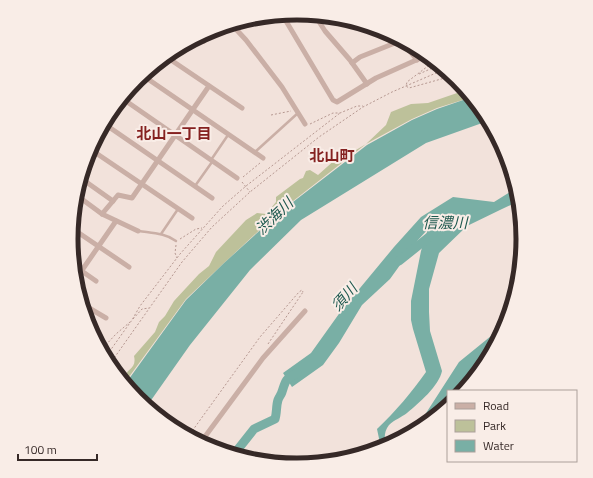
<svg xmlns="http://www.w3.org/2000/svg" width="593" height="478" viewBox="0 0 593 478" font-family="'Titillium Web','Noto Sans JP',sans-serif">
<rect width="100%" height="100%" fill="#f2e2db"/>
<path fill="#bdc19a" d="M463,89L469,98L437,108L412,119L366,144L279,212L223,264L186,299L126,381L123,379C127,368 137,369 134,356L155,332L159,322L165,316L174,301L186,288L199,274L209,266L216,252L246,220L257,213L266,214L276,202V197L300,179L303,178L306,171L310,170L318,175L346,150L351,153L366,144L386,125L391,112L411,104L428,103L460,92Z"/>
<g fill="#79afa5">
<polygon points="469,98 485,122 426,143 301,220 250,270 190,345 147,406 137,399 126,383 186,300 223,264 280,212 367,145 412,120 437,109"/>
<path d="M513,190L515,203L502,209L467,226L439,253L429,289V312L430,331L442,371C439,386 419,403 407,413C402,417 394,420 389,425C384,431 384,439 386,446L381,448L377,429C396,411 411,393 426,372L413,329L411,320V301L421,251L428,229L418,240L390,279L362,305L339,343L323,365L292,387L283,373L311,353L341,311L394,247L421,217L453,197L494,202Z"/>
<polygon points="513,289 505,326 461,391 448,391 448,404 419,424 459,362 491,336"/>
</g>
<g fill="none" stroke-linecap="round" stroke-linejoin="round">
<g stroke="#79afa5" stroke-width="9">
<polyline points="399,261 434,233"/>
<path d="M235,453L254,429L275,419C277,413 276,406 278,400C279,397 281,395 282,392C286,379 285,380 297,373"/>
</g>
<g stroke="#b69891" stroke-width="1" stroke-dasharray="2 2" stroke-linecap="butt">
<polyline points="432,63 407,82 406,86 409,88 452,76"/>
<polyline points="419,74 437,66"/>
<polyline points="271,115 291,111"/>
<polyline points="310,124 333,113 340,113 357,106 363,106"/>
<polyline points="243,177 260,163"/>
<polyline points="242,182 250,192"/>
<polyline points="180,239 196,229 202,228"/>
<polyline points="176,245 175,253 177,258"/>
<polyline points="133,319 142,309 149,308"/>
<polyline points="268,344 303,292"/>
<polyline points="103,348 116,334 130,322"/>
<polyline points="107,355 132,320 140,306 180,254 223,206 246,186 340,113"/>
<polyline points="112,361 182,262 212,227 250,192 319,137 363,107 392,92 443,70"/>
<polyline points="190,434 260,337 299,292 302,290 303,292"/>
</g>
<g stroke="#caafa6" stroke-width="2.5">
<polyline points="255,152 298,113"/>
<polyline points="211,160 228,135"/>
<polyline points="195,186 212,162"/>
<path d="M139,231C152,233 165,233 176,241"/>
<polyline points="161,234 178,209"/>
</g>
<g stroke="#caafa6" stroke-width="5">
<polyline points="283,16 333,100 337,102 376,78 423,57"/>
<polyline points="316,17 325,31 350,60 367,84"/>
<polyline points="233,26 246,40 282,87 305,124"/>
<polyline points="199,38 204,41"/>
<polyline points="404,44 417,60"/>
<polyline points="168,58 242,108"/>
<polyline points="352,63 360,57 400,41"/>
<polyline points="142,75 263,158"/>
<polyline points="123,99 237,178"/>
<polyline points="106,125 212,198"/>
<polyline points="90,149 192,218"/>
<polyline points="82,179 113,201"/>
<polyline points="79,197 102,214 138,231"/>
<polyline points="102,214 118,195 132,198 209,86"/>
<polyline points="73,229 129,267"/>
<polyline points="76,267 96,281"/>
<polyline points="78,276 116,221"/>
<polyline points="84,305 106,318"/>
<polyline points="201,442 263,358 305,311"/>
</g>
</g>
<g text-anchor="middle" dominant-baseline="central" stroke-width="4" stroke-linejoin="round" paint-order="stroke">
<g font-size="15" font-weight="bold" fill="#852120" stroke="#f9ede7">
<text x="174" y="133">北山一丁目</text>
<text x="332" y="155">北山町</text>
</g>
<g font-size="15" font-style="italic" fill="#1d584e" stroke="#f9ede7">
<text transform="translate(274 216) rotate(-44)">渋海川</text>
<text x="445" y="222">信濃川</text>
<text transform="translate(344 297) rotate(-49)">須川</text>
</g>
</g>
<path d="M0 0H593V478H0ZM78 239a219 219 0 1 1 438 0a219 219 0 1 1-438 0Z" fill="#f9ede7" fill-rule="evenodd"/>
<path fill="none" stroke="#362927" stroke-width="5" d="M78 239a219 219 0 1 1 438 0a219 219 0 1 1-438 0Z"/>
<rect x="447" y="390" width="130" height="72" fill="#f9ede7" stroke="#ab9f9a"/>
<rect x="455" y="403" width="20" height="6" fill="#caafa6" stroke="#ab9f9a"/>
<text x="483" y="410" font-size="12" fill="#362927">Road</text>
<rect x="455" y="420" width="20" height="12" fill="#bdc19a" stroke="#ab9f9a"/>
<text x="483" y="430" font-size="12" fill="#362927">Park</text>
<rect x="455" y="440" width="20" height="12" fill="#79afa5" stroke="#ab9f9a"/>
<text x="483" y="450" font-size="12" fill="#362927">Water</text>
<path d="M18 454v6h79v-6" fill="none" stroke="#362927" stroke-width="2"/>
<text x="24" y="454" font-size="12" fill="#362927" stroke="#f9ede7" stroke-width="3" paint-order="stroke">100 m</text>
</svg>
